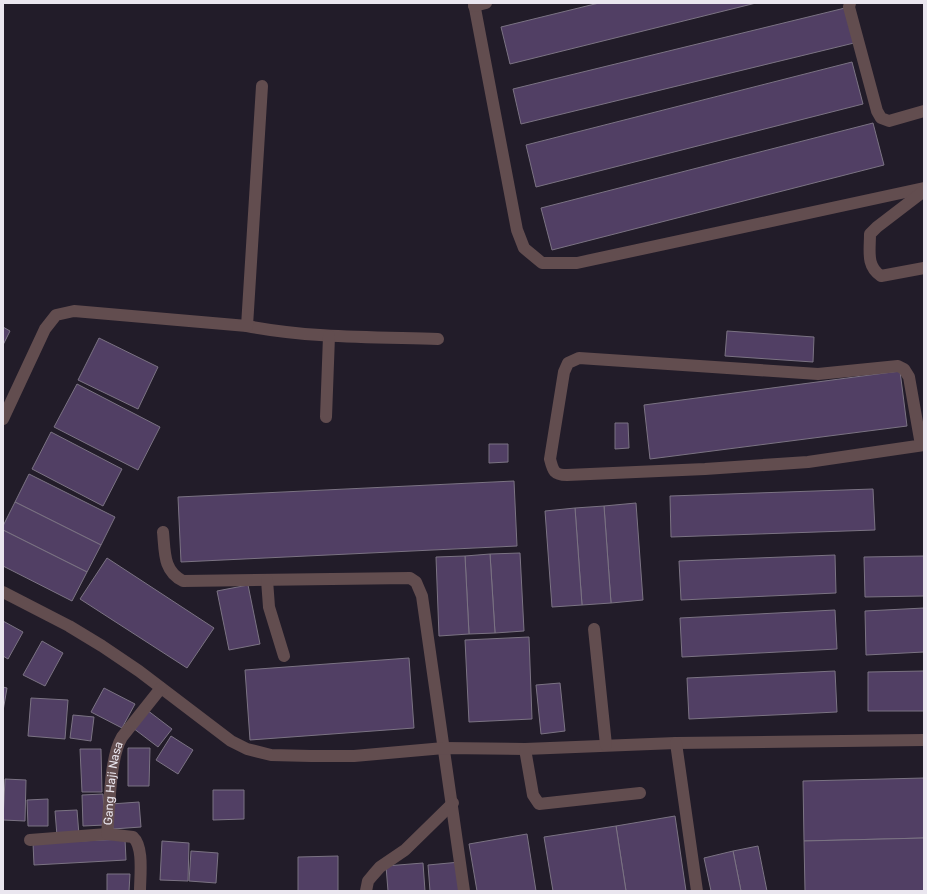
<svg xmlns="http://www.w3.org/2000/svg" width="927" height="894" viewBox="0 0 927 894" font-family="Rubik,sans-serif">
<rect width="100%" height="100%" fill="#221c29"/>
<g fill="#513f64" stroke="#7b7383">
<polygon points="599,3 756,3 510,64 501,27"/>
<polygon points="845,8 854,43 521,124 513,89"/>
<polygon points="852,62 863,104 536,187 526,145"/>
<polygon points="873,123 884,165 552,250 541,208"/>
<polygon points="3,327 10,331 3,345"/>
<polygon points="727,331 814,337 813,362 725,356"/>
<polygon points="99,338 158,367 138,409 78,380"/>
<polygon points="900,371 907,426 650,459 644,405"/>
<polygon points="77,384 160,427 138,470 54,427"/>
<polygon points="615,423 628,423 629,448 615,449"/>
<polygon points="51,432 122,469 103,506 32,469"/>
<polygon points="489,444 508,444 508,462 489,463"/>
<polygon points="29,474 115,517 101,545 15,502"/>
<polygon points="514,481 517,546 181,562 178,497"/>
<polygon points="873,489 875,530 671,537 670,496"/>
<polygon points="15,502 101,545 87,572 3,530 3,526"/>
<polygon points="636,503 643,600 611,603 604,506"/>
<polygon points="604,506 611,603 582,605 575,508"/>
<polygon points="575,508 582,605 552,607 545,511"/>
<polygon points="3,530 87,572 72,601 3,566"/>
<polygon points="520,553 524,631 495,633 490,554"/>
<polygon points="490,554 495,633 469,634 465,556"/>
<polygon points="835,555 836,593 681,600 679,561"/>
<polygon points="465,556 469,634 439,636 436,557"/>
<polygon points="924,556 924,596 865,597 864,557"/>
<polygon points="107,558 214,628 187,668 80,599"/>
<polygon points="248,585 260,644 229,650 217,591"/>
<polygon points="924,608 924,652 866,655 865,611"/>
<polygon points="835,610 837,649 682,657 680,618"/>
<polygon points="3,621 23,632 8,659 3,656"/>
<polygon points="529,637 532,719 469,722 465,640"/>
<polygon points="42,641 63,653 45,686 23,675"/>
<polygon points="409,658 414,728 250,740 245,670"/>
<polygon points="835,671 837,712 689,719 687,678"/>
<polygon points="924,671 924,711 868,711 868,672"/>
<polygon points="560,683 565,731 541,734 536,685"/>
<polygon points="3,687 7,688 3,711"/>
<polygon points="104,688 135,704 122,728 91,712"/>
<polygon points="31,698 68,700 65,739 28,736"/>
<polygon points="147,710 172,729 158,747 133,728"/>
<polygon points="73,715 94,717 91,741 70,738"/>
<polygon points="171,736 193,750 178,774 156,760"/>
<polygon points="128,748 150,748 149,786 128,786"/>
<polygon points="80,749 101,749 102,792 82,792"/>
<polygon points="924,778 924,838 804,841 803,781"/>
<polygon points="5,779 26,780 25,821 3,820"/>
<polygon points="213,790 244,790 244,819 213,820"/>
<polygon points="103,794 105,825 83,826 82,795"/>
<polygon points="48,799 48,826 28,826 27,800"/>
<polygon points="139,802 141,827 113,829 111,804"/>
<polygon points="77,810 79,835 57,836 55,811"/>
<polygon points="675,816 686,891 626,891 616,826"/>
<polygon points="616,826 626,891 553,891 544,837"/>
<polygon points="527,834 536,891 477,891 469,844"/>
<polygon points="924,838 924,891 805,891 804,841"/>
<polygon points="125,839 126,860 34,865 33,843"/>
<polygon points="162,841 189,843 188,881 160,880"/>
<polygon points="758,846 767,891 741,891 733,851"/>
<polygon points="191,851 218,853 216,883 189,881"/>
<polygon points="733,851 741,891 711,891 704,858"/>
<polygon points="338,856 338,891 298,891 298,857"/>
<polygon points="460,862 463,891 430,891 428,865"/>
<polygon points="423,863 425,891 388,891 386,866"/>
<polygon points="107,874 130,874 129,891 107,891"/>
</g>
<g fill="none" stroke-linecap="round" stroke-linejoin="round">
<g stroke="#624d4f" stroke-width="12">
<polyline points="474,3 517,230 524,248 542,263 577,263 924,188"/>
<polyline points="850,3 849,7 877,111 881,118 889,121 924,111"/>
<polyline points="474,6 486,3"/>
<path d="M924,191L877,227L870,234C870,251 866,266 881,276L924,268"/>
<path d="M247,326C309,338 374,337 438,339"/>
<polyline points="326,417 329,336"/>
<polyline points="3,419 45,329 56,315 74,311 247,326 262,86"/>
<path d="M921,445L909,377L904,369L898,366L818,374L579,358L568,363L564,372L550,459C553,471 554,475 567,475L705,469L808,462L924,445"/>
<path d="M163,532C165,552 163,571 183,581L410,578L416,582L422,596L464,891"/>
<polyline points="267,580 269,607 284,656"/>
<polyline points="3,592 69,626 102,646 139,671 231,741 247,749 271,755 311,756 354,756 444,748 525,749 676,743 924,740"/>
<polyline points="594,629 606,745"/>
<polyline points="676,743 697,891"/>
<polyline points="525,749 533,795 539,804 640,793"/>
<polyline points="30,840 107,834"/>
<path id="s1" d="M140,891C140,876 144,847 133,837L107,834C110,808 109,759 122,737L161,688"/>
<polyline points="366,891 368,881 373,875 380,867 405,850 453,803"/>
</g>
</g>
<g text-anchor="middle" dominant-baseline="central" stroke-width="3.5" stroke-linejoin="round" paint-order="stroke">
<g font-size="12" fill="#eae6ef" stroke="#19131f">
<text stroke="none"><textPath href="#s1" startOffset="133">Gang Haji Nasa</textPath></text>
</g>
</g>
<rect width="927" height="894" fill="none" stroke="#eae6ef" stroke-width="8"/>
</svg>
